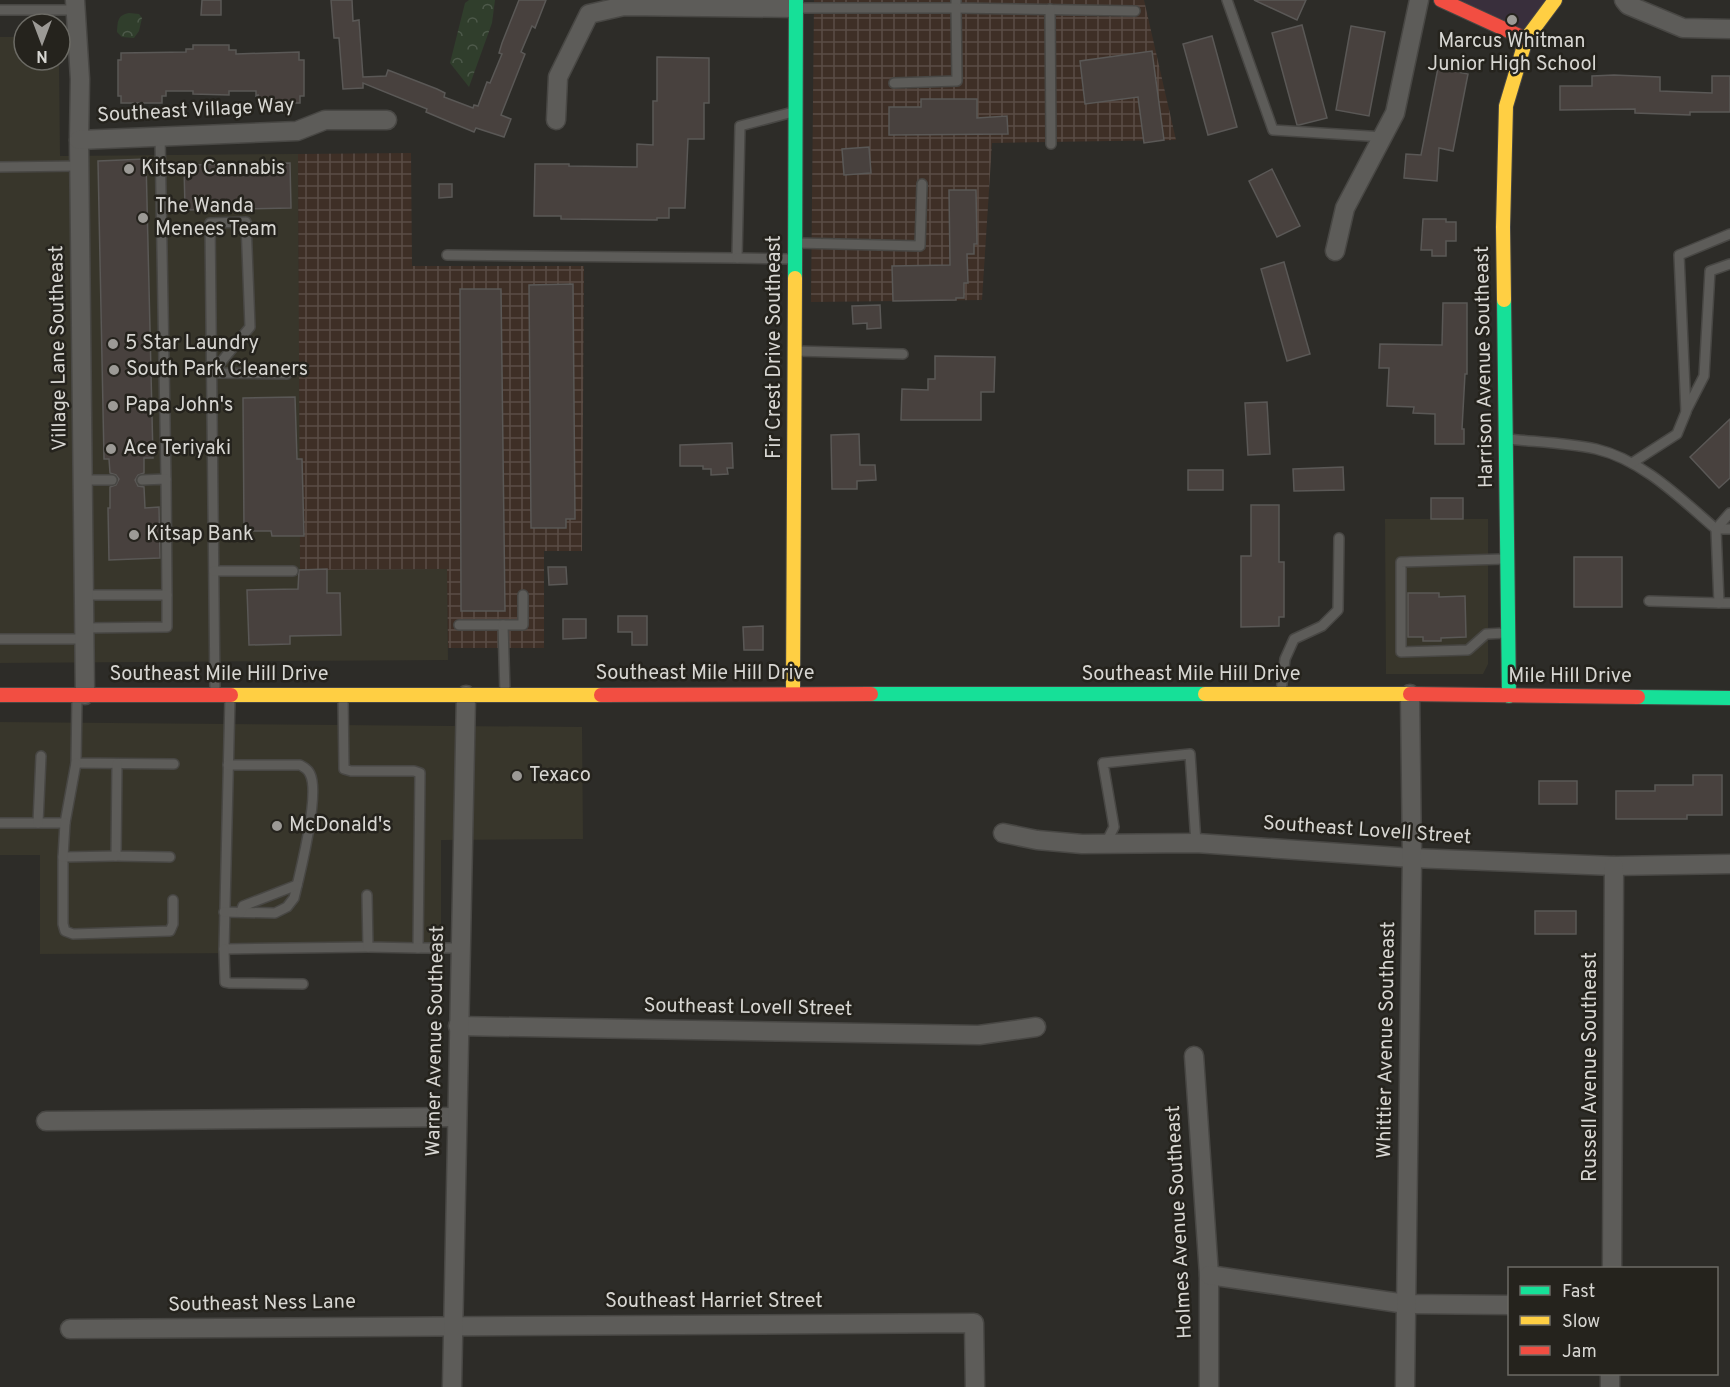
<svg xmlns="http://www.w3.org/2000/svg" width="1730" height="1387" viewBox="0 0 1730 1387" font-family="Overpass,sans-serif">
<defs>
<pattern id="industrial-grid" width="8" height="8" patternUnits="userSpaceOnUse" patternTransform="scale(1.5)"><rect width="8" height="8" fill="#3e2f26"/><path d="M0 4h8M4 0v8" fill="none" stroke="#594c45"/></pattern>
<pattern id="park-crowns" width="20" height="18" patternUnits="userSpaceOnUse" patternTransform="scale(1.5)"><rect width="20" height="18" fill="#303e2c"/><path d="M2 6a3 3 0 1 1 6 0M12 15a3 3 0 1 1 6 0" fill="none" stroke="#4d594a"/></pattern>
</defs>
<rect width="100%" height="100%" fill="#2d2c28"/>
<g fill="#38362b">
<polygon points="0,37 24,37 24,60 59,60 60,156 298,154 301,570 447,569 448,660 0,663"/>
<polygon points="1385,519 1488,519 1488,664 1483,674 1386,674"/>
<polygon points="0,722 582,727 583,839 441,840 441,952 40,954 40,855 0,855"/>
</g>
<g fill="url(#industrial-grid)">
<polygon points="814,0 1144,0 1176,140 992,143 982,300 811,302"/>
<polygon points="411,153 412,266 584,266 582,551 544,551 544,648 448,648 447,569 300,570 298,154"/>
</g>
<polygon fill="#392f3c" points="1441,0 1555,0 1526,39"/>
<g fill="url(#park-crowns)">
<polygon points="469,0 495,0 492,23 469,87 450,63 465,3"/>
<path d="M129,13L139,14L142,18L139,31L134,38L122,37L117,32C118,22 117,15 129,13Z"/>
</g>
<g fill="#48413e" stroke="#5a5856" stroke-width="1.5">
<polygon points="202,0 221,0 221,15 201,15"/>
<polygon points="331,0 352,0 353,21 359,20 363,77 386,76 388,70 437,89 445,93 444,97 473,108 474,105 478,106 487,82 490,83 502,54 499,53 502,43 519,0 546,0 535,28 532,26 521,52 525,54 501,115 511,119 504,137 476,128 474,132 452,123 426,112 427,109 363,83 363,88 343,89 339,38 334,38"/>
<polygon points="1254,0 1306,0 1297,20"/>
<polygon points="1302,25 1327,118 1299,125 1297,125 1272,33"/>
<polygon points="1351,26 1385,32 1369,116 1336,110"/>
<polygon points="1212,36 1237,127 1208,135 1183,44"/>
<polygon points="193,45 229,45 229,50 236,50 236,54 299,52 299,60 304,60 304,96 300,96 300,103 258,103 258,95 256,96 256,91 229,91 229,95 193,94 193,91 166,91 166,96 162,96 162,103 121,103 121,96 118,96 118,60 121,60 121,53 186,52 186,49 193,49"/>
<polygon points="1152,51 1164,140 1144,143 1138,97 1085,104 1080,61"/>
<polygon points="657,57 709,58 709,103 704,103 704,139 688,139 685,208 669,208 669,218 657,218 657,220 561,219 561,216 534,216 535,164 569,164 569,166 637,167 637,144 653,145 653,101 657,101"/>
<polygon points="1438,68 1468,74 1453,151 1439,148 1437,181 1404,178 1406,154 1421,155"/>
<polygon points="1614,75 1660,77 1660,91 1712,93 1712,76 1730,76 1730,112 1690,112 1690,115 1635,113 1635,109 1560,110 1560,86 1592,86 1592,76"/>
<polygon points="921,99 977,99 977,118 1007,116 1008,134 889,135 889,107 921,107"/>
<polygon points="869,147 871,173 844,175 842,149"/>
<polygon points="146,159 153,458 144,458 144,473 138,475 135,480 138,486 144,487 145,508 159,507 160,558 109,560 108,508 110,508 110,487 116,485 119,479 116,475 110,473 109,459 104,459 98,161"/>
<polygon points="290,163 291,208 185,210 184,165"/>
<polygon points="1272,169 1300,226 1277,237 1249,181"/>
<polygon points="439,184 452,184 452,197 439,198"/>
<polygon points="949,190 976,190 977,244 974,244 974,254 967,254 968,283 964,283 964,298 956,298 956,300 893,301 892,266 950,265"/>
<polygon points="1423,219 1446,219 1446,222 1456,222 1456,241 1446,241 1446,256 1432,256 1432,250 1421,250"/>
<polygon points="1284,262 1310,354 1287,361 1261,269"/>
<polygon points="573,284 575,519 566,519 566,528 531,528 529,285"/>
<polygon points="460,289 501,289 505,611 461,611"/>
<polygon points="1443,303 1467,303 1467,374 1465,374 1462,429 1464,429 1464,444 1435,444 1435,414 1413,413 1414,407 1387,406 1389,368 1379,368 1380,344 1442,345"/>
<polygon points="880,305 881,328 867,329 867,323 853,324 852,306"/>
<polygon points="935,356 995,357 994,392 981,392 981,420 901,420 902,389 928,390 928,379 935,379"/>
<polygon points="295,397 297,459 302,459 304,536 272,536 271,531 244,531 243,398"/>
<polygon points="1267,402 1270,454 1248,455 1245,403"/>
<polygon points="1730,419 1730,478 1719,488 1690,457"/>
<polygon points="859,434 860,465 875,465 876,480 857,481 857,489 832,489 831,435"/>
<polygon points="732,443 733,468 727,468 728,474 711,475 711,469 703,469 703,466 680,466 680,445"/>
<polygon points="1343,467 1344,490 1294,491 1293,469"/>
<rect x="1188" y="470" width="35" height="20"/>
<rect x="1431" y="498" width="32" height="21"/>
<polygon points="1251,505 1279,505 1279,562 1284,562 1284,617 1279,617 1279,626 1241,627 1241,556 1251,556"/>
<rect x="1574" y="557" width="48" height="50"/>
<polygon points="548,567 566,567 567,584 549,585"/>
<polygon points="327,569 327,593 340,593 341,635 290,636 290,644 249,645 247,590 298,589 299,570"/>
<polygon points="1408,593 1439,593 1439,597 1465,596 1466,637 1441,638 1441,641 1423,641 1423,637 1408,637"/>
<polygon points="618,616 647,616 647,645 632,645 632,632 618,632"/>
<polygon points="563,619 586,619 586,638 563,639"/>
<polygon points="763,626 763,650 744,650 743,627"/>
<polygon points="1693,775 1722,775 1722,815 1687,815 1687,819 1616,819 1616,791 1655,791 1655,785 1693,785"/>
<rect x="1539" y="781" width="38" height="23"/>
<rect x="1535" y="911" width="41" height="23"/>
</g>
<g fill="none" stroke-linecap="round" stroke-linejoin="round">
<defs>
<g id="lane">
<polyline points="956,0 956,8 1135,11"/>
<polyline points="1227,0 1273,130 1384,137"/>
<polyline points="798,8 956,8 957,81 894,83"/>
<polyline points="1050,9 1051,144"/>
<polyline points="0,10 76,10"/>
<polyline points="160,136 166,479"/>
<polyline points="0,167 79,166"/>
<polyline points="797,243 920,246 922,184"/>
<polyline points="447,255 737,258 740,126 793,112"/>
<polyline points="737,258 792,259"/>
<polyline points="796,351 903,354"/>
<polyline points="212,373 250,327 246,222 210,223 215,692"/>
<polyline points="212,373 287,374"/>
<polyline points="1686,411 1704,376 1710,271 1730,264"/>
<path d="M1508,439C1537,442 1568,443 1596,449C1643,460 1681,499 1716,529H1730"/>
<polyline points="1632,463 1677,434 1686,412 1679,255 1730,234"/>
<polyline points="83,480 112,480"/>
<polyline points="142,480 166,479 167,595"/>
<polyline points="1730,513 1716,529 1719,603 1730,603"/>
<polyline points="214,571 293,571"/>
<polyline points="84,595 167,595 167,627 84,628"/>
<polyline points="1649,601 1719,603"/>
<polyline points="459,625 503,625 505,693"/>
<polyline points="503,625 523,625 523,595"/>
<polyline points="1505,633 1486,634 1468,650 1401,652 1401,562 1505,559"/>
<polyline points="0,639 84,639"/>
<polyline points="1281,692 1285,659 1294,639 1322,626 1338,610 1339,538"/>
<polyline points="230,697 224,949 368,947"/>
<polyline points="343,697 344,769 351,771 414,771 420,773 418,948 459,948"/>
<polyline points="77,698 76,763 174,764"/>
<polyline points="117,764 116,856 170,857"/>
<polyline points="0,823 65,823 76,763"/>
<polyline points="38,823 41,756"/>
<polyline points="1106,843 1114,827 1103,763 1190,754 1196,843"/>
<polyline points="116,856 63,857 63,924 65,931 73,934 170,931 173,924 173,900"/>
<polyline points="63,857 65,823"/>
<polyline points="367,895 368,947 418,948"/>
<path d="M224,912L275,913L287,907L294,898C300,874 320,793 310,774C308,769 304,767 300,765H228"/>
<polyline points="241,912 243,906 297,885"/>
<polyline points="224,949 225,982 230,983 303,984"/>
</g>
<g id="street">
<polyline points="75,0 80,79 79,140 85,695"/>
<polyline points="1624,0 1628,5 1683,28 1730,29"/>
<polyline points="556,120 558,77 589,14 624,6 796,8"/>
<polyline points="79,140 297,131 325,120 387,120"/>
<polyline points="1335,251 1345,208 1395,113 1419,0"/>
<polyline points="1003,833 1037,840 1082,844 1196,843 1412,858 1614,866 1730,864"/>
<polyline points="458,1026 979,1035 1036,1027"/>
<polyline points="1194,1056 1209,1275 1209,1387"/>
<polyline points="46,1121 457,1117"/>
<polyline points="1612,1268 1614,866"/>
<polyline points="1209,1275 1406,1304 1510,1305"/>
<polyline points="70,1329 974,1323 975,1387"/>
<polyline points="452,1387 466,695"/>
<polyline points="1405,1387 1412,858 1410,694"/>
<polyline points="1610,1387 1610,1374"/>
</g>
<g id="fast">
<polyline points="795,278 796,0"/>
<polyline points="1504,300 1509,696"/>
<polyline points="871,694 1205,694"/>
<polyline points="1638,697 1730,698"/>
</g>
<g id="slow">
<polyline points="1504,300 1503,227 1506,106 1526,39 1555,0"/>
<polyline points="793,693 795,278"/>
<polyline points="1205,694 1410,694"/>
<polyline points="231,695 601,695"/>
</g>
<g id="jam">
<polyline points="1441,0 1526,39"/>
<polyline points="1410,694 1638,697"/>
<polyline points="0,695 231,695"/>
<polyline points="601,695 871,694"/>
</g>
</defs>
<use href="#lane" stroke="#484744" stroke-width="12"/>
<use href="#street" stroke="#484744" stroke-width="21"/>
<use href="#fast" stroke="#484744" stroke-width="16"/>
<use href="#slow" stroke="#484744" stroke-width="16"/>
<use href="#jam" stroke="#484744" stroke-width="16"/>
<use href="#lane" stroke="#5d5c59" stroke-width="9"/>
<use href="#street" stroke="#5d5c59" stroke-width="18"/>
<use href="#fast" stroke="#16e098" stroke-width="14"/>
<use href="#slow" stroke="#ffcf43" stroke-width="14"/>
<use href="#jam" stroke="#f24e42" stroke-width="14"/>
</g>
<g fill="#9c9a96" stroke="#25231d" stroke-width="2">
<circle cx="1512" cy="20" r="6"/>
<circle cx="129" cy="169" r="6"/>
<circle cx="143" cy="218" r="6"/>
<circle cx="113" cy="344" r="6"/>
<circle cx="114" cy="370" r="6"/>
<circle cx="113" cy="406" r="6"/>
<circle cx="111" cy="449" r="6"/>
<circle cx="134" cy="535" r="6"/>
<circle cx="517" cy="776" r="6"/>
<circle cx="277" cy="826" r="6"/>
</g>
<g text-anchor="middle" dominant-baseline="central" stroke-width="5" stroke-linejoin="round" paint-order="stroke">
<g font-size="20" fill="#d7d6d2" stroke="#25231d" text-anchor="start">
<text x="1512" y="42" text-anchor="middle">Marcus Whitman<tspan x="1512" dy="23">Junior High School</tspan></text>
<text x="141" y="169">Kitsap Cannabis</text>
<text x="155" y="207">The Wanda<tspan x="155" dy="23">Menees Team</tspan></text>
<text x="125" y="344">5 Star Laundry</text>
<text x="126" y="370">South Park Cleaners</text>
<text x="125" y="406">Papa John's</text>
<text x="123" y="449">Ace Teriyaki</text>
<text x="146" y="535">Kitsap Bank</text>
<text x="529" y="776">Texaco</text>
<text x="289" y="826">McDonald's</text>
</g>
<g font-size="20" fill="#d7d6d2" stroke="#25231d">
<text transform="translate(196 111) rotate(-3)">Southeast Village Way</text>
<text transform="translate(775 347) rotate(-90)">Fir Crest Drive Southeast</text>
<text transform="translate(59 348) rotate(-91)">Village Lane Southeast</text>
<text transform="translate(1485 367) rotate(-91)">Harrison Avenue Southeast</text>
<text x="705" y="674">Southeast Mile Hill Drive</text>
<text x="219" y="675">Southeast Mile Hill Drive</text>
<text x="1191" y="675">Southeast Mile Hill Drive</text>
<text x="1570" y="677">Mile Hill Drive</text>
<text transform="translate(1367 831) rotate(4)">Southeast Lovell Street</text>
<text transform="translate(748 1008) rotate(1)">Southeast Lovell Street</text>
<text transform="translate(1387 1040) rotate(-89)">Whittier Avenue Southeast</text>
<text transform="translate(436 1041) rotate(-89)">Warner Avenue Southeast</text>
<text transform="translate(1591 1067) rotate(-90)">Russell Avenue Southeast</text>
<text transform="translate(1180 1222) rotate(-93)">Holmes Avenue Southeast</text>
<text x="714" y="1302">Southeast Harriet Street</text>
<text transform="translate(262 1304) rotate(-1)">Southeast Ness Lane</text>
</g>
</g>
<rect x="1508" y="1267" width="210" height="108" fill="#25231d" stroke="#6c6b65" stroke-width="1.5"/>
<rect x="1520" y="1286" width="30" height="9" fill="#16e098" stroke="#6c6b65" stroke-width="1.5"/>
<text x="1562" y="1297" font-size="18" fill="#d7d6d2">Fast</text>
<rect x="1520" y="1316" width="30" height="9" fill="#ffcf43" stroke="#6c6b65" stroke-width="1.5"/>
<text x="1562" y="1327" font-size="18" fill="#d7d6d2">Slow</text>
<rect x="1520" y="1346" width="30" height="9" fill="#f24e42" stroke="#6c6b65" stroke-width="1.5"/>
<text x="1562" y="1357" font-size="18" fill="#d7d6d2">Jam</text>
<g transform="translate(42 42) rotate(180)"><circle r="28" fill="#25231d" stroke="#6c6b65" stroke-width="1.5"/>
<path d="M0-4.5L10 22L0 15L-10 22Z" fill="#9c9a96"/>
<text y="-9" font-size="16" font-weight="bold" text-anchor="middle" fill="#d7d6d2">N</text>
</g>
</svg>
